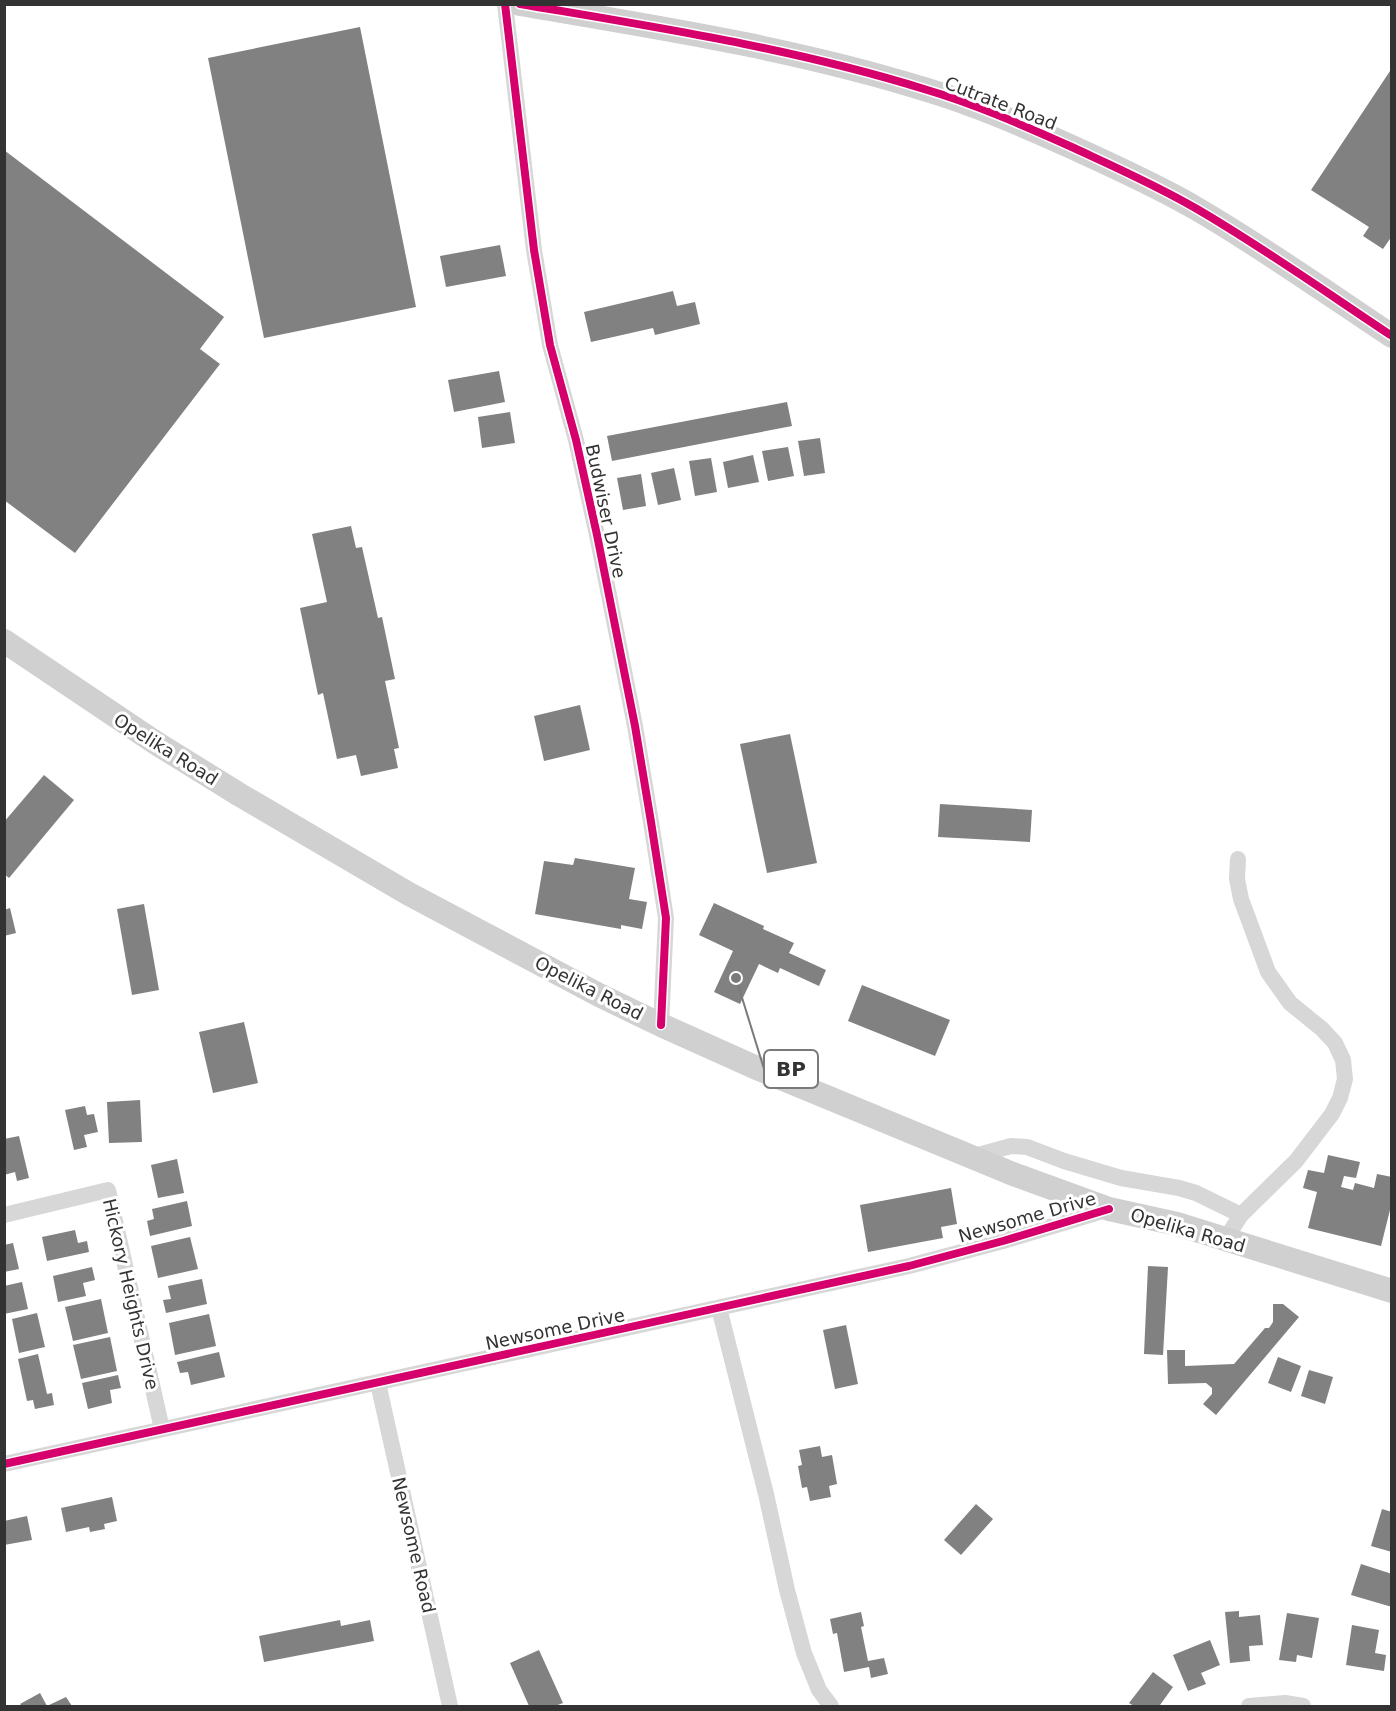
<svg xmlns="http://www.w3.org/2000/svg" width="1396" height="1711" viewBox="0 0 1396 1711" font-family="'DejaVu Sans',sans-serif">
<rect width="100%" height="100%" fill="#fff"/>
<g fill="#818181">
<polygon points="360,27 416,307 264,338 208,58"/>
<polygon points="1392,68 1392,236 1383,249 1363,236 1369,227 1311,190"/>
<polygon points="4,150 224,317 200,349 220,364 75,553 4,500"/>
<polygon points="500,245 506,276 446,287 440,256"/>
<polygon points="673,291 677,306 695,302 700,324 655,335 653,328 591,342 584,312"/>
<polygon points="499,371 505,402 454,412 448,380"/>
<polygon points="787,402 792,426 612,461 607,436"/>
<polygon points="510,412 515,443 482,448 478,417"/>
<polygon points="820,438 825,473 804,476 798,441"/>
<polygon points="788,447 794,476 768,481 762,451"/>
<polygon points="753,455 759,482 728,488 723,462"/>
<polygon points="711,458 717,492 695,496 689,461"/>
<polygon points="674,468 681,500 658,505 651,473"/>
<polygon points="641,474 646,506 623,510 617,478"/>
<polygon points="351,526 356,548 362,547 378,618 382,617 395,679 385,681 399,748 394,749 398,768 361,776 356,755 337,759 323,693 318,695 300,608 327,602 312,534"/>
<polygon points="580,705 590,750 544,761 534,716"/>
<polygon points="790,734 817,863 767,873 740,744"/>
<polygon points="44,775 74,800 9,878 4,874 4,822"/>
<polygon points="940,804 1032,810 1030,842 938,837"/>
<polygon points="575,858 635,868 629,899 647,902 642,929 621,925 621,929 535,914 544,861 573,865"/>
<polygon points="714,903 764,926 763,929 794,943 789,953 826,970 819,986 780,968 778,973 759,964 740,1004 714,992 733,951 699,935"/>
<polygon points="144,904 159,990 132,995 117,909"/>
<polygon points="10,908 16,933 4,936 4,910"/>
<polygon points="862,985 950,1020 935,1056 848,1021"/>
<polygon points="244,1022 258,1083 213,1093 199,1032"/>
<polygon points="140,1100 142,1142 109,1143 107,1102"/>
<polygon points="85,1106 87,1115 94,1114 98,1132 84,1135 87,1147 74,1150 65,1110"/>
<polygon points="19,1136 29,1178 17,1181 15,1172 4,1175 4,1139"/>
<polygon points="1328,1155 1360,1162 1356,1178 1344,1176 1341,1187 1353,1190 1355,1183 1374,1188 1377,1174 1392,1177 1392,1202 1381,1246 1308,1228 1317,1192 1303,1188 1308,1170 1324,1173"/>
<polygon points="177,1159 184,1193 158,1198 151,1165"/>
<polygon points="951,1188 957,1224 941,1227 943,1238 868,1252 860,1205"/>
<polygon points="187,1201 192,1226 150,1236 147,1221 154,1219 152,1209"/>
<polygon points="75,1230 78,1243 87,1241 89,1252 47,1261 42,1237"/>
<polygon points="190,1237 198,1269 158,1278 151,1246"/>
<polygon points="13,1243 19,1269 4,1272 4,1245"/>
<polygon points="1148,1266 1168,1267 1163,1355 1144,1354"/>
<polygon points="92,1267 95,1280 83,1283 86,1296 58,1302 53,1276"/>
<polygon points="202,1279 207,1304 166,1313 163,1300 171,1299 168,1286"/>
<polygon points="22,1282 28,1309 4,1314 4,1286"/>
<polygon points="101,1299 108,1333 73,1341 65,1307"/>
<polygon points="1273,1304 1283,1304 1299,1317 1216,1415 1203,1404 1212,1394 1212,1388 1206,1383 1168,1384 1167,1350 1185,1350 1185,1366 1234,1364 1265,1328 1269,1328 1273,1322"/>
<polygon points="37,1313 45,1347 19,1353 12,1319"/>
<polygon points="209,1314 216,1346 175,1355 169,1323"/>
<polygon points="846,1325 858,1384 835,1389 823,1330"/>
<polygon points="110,1337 117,1371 81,1379 73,1345"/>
<polygon points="219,1352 225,1377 191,1385 188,1372 180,1373 177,1362"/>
<polygon points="38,1354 47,1394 52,1393 54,1405 35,1409 33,1400 27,1401 18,1359"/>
<polygon points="1278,1357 1301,1366 1291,1392 1268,1383"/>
<polygon points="1309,1370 1333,1377 1325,1404 1301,1396"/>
<polygon points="118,1375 121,1388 110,1390 112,1403 88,1409 82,1383"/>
<polygon points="820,1446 822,1457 832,1455 837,1484 829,1486 831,1497 810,1501 807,1487 802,1488 798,1466 802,1465 799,1450"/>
<polygon points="112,1497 117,1521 104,1524 105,1529 90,1532 89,1527 66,1532 61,1508"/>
<polygon points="976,1504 993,1519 961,1555 944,1540"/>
<polygon points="1382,1509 1392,1512 1392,1552 1371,1546"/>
<polygon points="27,1516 32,1540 4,1545 4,1521"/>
<polygon points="1361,1564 1392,1574 1392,1607 1351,1595"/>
<polygon points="1239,1611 1239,1617 1260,1615 1263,1645 1249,1646 1250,1661 1230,1663 1225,1612"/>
<polygon points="861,1612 864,1626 861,1627 868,1661 884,1658 888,1674 871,1678 869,1667 844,1672 837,1633 833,1634 830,1619"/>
<polygon points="1287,1613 1319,1618 1312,1658 1297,1655 1296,1662 1279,1660"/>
<polygon points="340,1620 341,1626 370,1620 374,1641 264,1662 259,1636"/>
<polygon points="1352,1625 1379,1630 1375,1653 1386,1655 1384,1671 1346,1665"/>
<polygon points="1210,1640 1220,1665 1201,1673 1206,1684 1188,1691 1173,1655"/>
<polygon points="539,1650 563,1703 555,1706 529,1706 510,1663"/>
<polygon points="1153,1672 1173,1687 1160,1705 1163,1706 1134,1706 1129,1703"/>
<polygon points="40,1693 47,1706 22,1706 20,1704"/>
<polygon points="66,1697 72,1706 47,1706"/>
</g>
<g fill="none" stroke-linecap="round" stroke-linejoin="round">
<g stroke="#d7d7d7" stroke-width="16">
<polyline points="505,4 534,250 550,345 576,440 597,535 635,726 651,822 666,918 661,1025"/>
<polyline points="971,1157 1011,1146 1027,1147 1064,1161 1121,1178 1179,1188 1196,1193 1241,1215"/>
<polyline points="4,1215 108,1190 162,1429"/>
<polyline points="1225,1240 1241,1215 1296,1161 1332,1114 1340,1098 1345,1079 1343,1060 1335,1043 1322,1029 1290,1003 1268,972 1241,899 1237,879 1238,859"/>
<polyline points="719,1308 766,1494 787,1590 804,1653 819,1690 831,1706"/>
<polyline points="378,1383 450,1706"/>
<polyline points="4,1464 909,1266 1003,1241 1109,1209"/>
<polyline points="1249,1706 1285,1703 1303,1706"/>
</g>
<g stroke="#d0d0d0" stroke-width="24">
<path d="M520,4C655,27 792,48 924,89C975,104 1025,126 1074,148C1115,167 1158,186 1197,209C1264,248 1327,293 1392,336"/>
<polyline points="4,641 156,743 240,795 409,894 599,995 661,1025 759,1069 1013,1174 1109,1209 1177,1224 1392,1291"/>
</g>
<defs>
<g id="cycleway">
<polyline points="505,4 534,250 550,345 576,440 597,535 635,726 651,822 666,918 661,1025"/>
<path d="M520,4C655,27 792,48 924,89C975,104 1025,126 1074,148C1115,167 1158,186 1197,209C1264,248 1327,293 1392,336"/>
<polyline points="4,1464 909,1266 1003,1241 1109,1209"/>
</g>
</defs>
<use href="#cycleway" stroke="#fff" stroke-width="11"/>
<use href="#cycleway" stroke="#d6006c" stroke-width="8"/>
</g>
<g text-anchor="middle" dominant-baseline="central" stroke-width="6" stroke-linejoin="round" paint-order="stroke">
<g font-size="18" fill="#333" stroke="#fff">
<text transform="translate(1001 103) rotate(21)">Cutrate Road</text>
<text transform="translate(606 511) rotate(78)">Budwiser Drive</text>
<text transform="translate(166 749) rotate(32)">Opelika Road</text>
<text transform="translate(589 988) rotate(27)">Opelika Road</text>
<text transform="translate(1027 1217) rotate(-16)">Newsome Drive</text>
<text transform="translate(1188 1230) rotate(16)">Opelika Road</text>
<text transform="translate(131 1294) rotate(77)">Hickory Heights Drive</text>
<text transform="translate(555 1329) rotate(-12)">Newsome Drive</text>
<text transform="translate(414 1545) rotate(77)">Newsome Road</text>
</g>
</g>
<path fill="none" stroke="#7a7a7a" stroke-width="2" d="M736 978L764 1069"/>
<circle fill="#7a7a7a" stroke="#fff" stroke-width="2" cx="736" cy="978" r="6"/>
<rect fill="#fff" stroke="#7a7a7a" stroke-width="2" x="764" y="1050" width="54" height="38" rx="6"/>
<g font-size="20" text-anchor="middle" font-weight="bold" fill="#333">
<text x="791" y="1076">BP</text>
</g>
<rect width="1396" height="1711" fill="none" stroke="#333333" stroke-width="12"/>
</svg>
